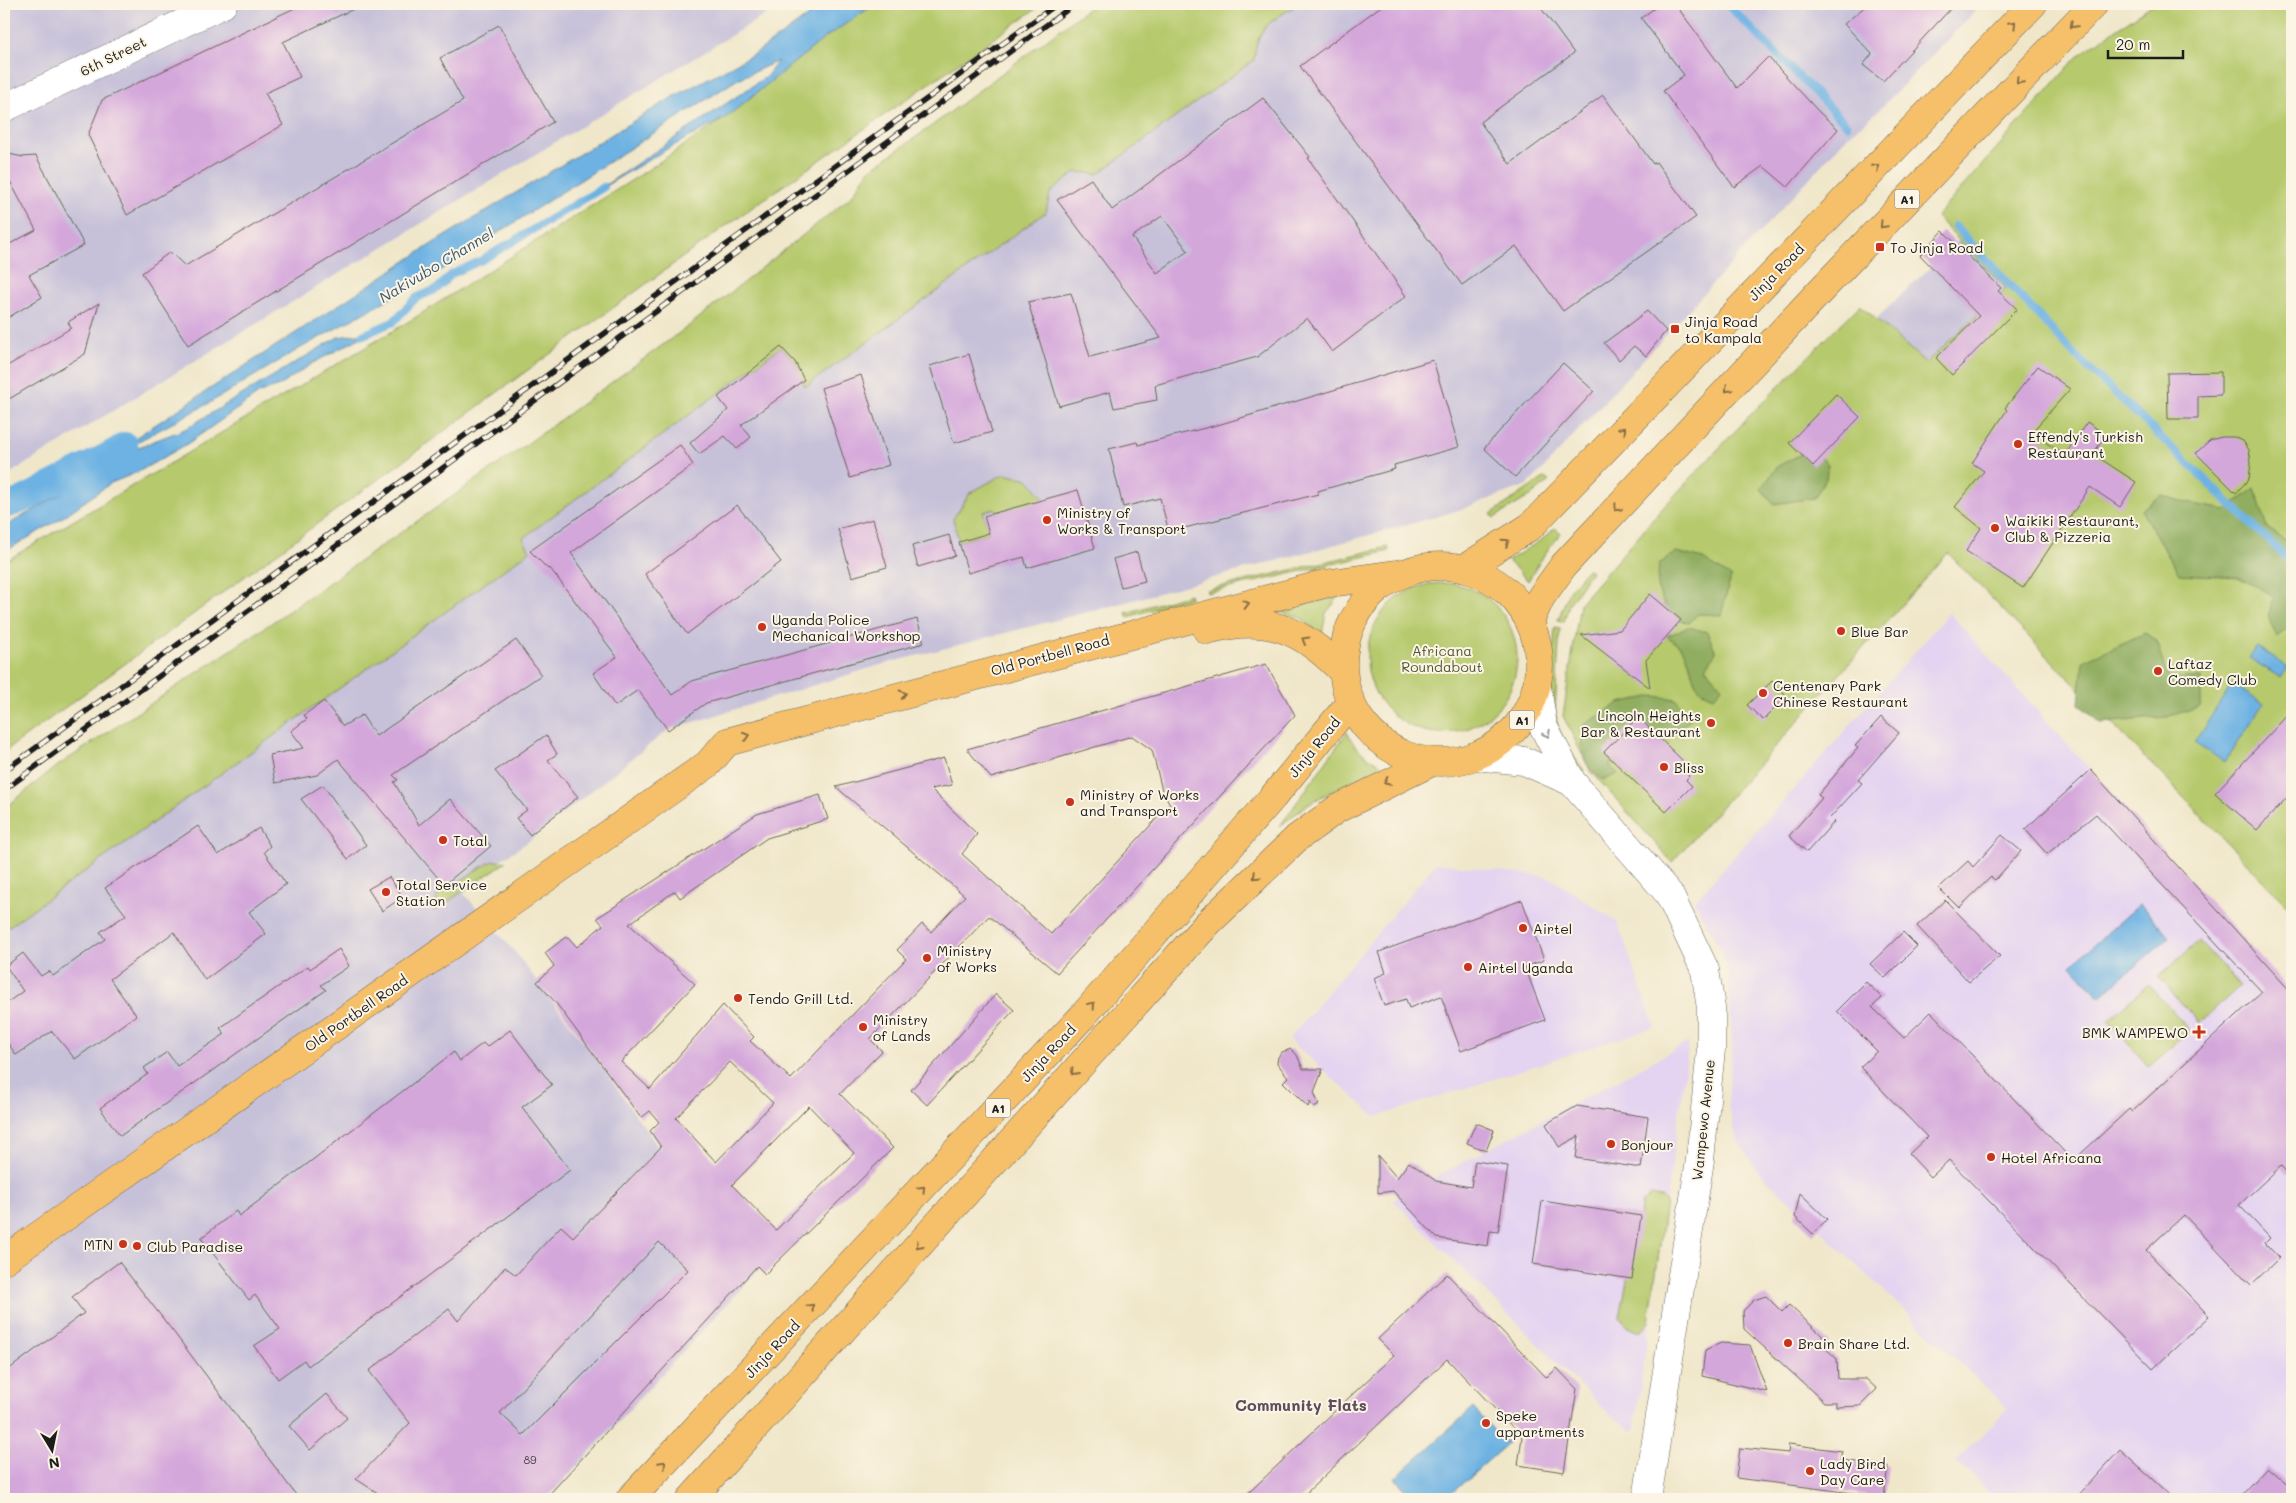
<svg xmlns="http://www.w3.org/2000/svg" width="2296" height="1503" viewBox="0 0 2296 1503" font-family="Mali,sans-serif">
<rect width="100%" height="100%" fill="#fcf5e5"/>
<filter id="ink" filterUnits="userSpaceOnUse"><feTurbulence type="fractalNoise" baseFrequency=".02" numOctaves="2"/><feDisplacementMap in="SourceGraphic" scale="10" xChannelSelector="R" yChannelSelector="G"/><feConvolveMatrix kernelMatrix="1 2 1 2 8 2 1 2 1" color-interpolation-filters="sRGB"/></filter>
<filter id="wash" filterUnits="userSpaceOnUse"><feTurbulence type="fractalNoise" baseFrequency=".0096" numOctaves="4" result="noise"/><feDisplacementMap in="SourceGraphic" scale="20" xChannelSelector="R" yChannelSelector="G"/><feGaussianBlur stdDeviation="1.12" result="paint"/><feColorMatrix in="noise" values="0 0 0 0 0 0 0 0 0 0 0 0 0 0 0 0 0 1.4 0 .05"/><feComposite in="paint" operator="in"/></filter>
<g filter="url(#wash)">
<rect width="100%" height="100%" fill="#f0e7ca"/>
<g fill="#e4d3f1">
<polygon points="1949,613 2292,993 2292,1499 1997,1499 1956,1461 2008,1409 1757,1170 1737,1140 1728,1106 1732,1041 1729,984 1722,950 1694,902"/>
<polygon points="1436,863 1549,877 1617,922 1655,1027 1376,1117 1289,1039"/>
<polygon points="1689,1042 1634,1432 1608,1413 1393,1200"/>
</g>
<g fill="#c6c0d9">
<polygon points="4,4 783,4 4,477"/>
<polygon points="1208,4 1982,4 1876,113 1849,135 1528,485 1453,512 1111,606 880,665 668,730 526,843 459,888 514,951 595,1057 704,1212 760,1268 547,1499 4,1499 4,930 530,551 523,539"/>
<polygon points="1959,240 2006,288 1926,363 1876,319"/>
</g>
<g fill="#b6c96c" stroke="#697244">
<polygon points="875,4 1043,4 727,225 4,752 4,562 408,322 637,177 725,118 826,37"/>
<path d="M1094,4H1298C1271,22 1257,25 1254,60L1098,174L1076,172L1050,193L1046,212L805,387L795,362L781,347L523,538L530,551L4,930V809L53,769L267,626L512,455L690,325L851,197L869,170L929,128Z"/>
<polygon points="2153,4 2292,4 2292,910 1948,553 1672,862 1590,770 1563,716 1580,603 1659,512 1754,411 1860,305 1926,363 2006,288 1936,217 2079,55"/>
<polygon points="1004,474 1028,479 1045,500 1000,526 995,509 983,512 989,533 959,542 953,519 970,493"/>
<polygon points="1544,478 1549,481 1532,495 1494,518 1491,514"/>
<polygon points="1555,528 1561,533 1544,555 1528,581 1508,561 1544,538"/>
<polygon points="1388,547 1389,551 1207,593 1207,590"/>
<polygon points="1587,569 1591,571 1569,604 1564,622 1558,620 1570,589"/>
<circle cx="1442" cy="658" r="75"/>
<polygon points="1190,594 1190,598 1128,617 1126,613"/>
<polygon points="1339,597 1326,613 1322,634 1299,617 1272,610"/>
<path d="M1555,627L1560,628L1555,710C1557,735 1569,751 1584,770L1579,773L1549,715Z"/>
<path d="M1347,732C1355,749 1365,757 1382,765L1308,804L1280,826Z"/>
<polygon points="493,861 506,862 434,911 437,896 478,869"/>
<polygon points="2199,941 2240,986 2199,1023 2158,977"/>
<polygon points="2148,984 2190,1030 2149,1067 2108,1021"/>
<polygon points="1650,1195 1662,1197 1666,1203 1649,1322 1640,1332 1626,1326 1620,1317 1642,1202"/>
</g>
<g fill="#90ad60" stroke="#56643e">
<polygon points="1811,449 1828,464 1826,479 1814,498 1774,504 1761,489 1778,466"/>
<polygon points="2255,488 2267,528 2292,544 2292,624 2277,637 2268,617 2274,596 2238,577 2179,574 2141,510 2161,495 2188,503 2226,510"/>
<polygon points="1676,552 1703,559 1731,577 1721,615 1698,614 1689,622 1671,620 1657,587 1659,564"/>
<path d="M1688,627L1707,632L1716,652L1706,668L1722,687L1714,697C1689,688 1695,675 1687,656C1685,648 1673,641 1667,636Z"/>
<polygon points="2145,633 2156,640 2167,677 2201,678 2201,706 2167,717 2100,723 2079,704 2083,661"/>
<path d="M1654,696L1676,699L1690,719L1670,738L1638,728L1615,748L1610,766L1618,774L1603,780C1578,760 1583,755 1583,726L1619,703Z"/>
</g>
<g fill="#6db2e3" stroke="#446780">
<polygon points="825,4 875,4 826,37 725,118 667,149 595,192 767,76 778,61 738,79 439,271 299,349 211,402 100,462 185,429 338,337 371,332 313,363 279,386 260,393 187,444 138,472 111,483 60,519 4,552 4,527 88,478 95,464 435,242 673,97 756,53"/>
<polygon points="2257,647 2288,667 2281,678 2249,658"/>
<polygon points="2232,684 2263,704 2225,762 2194,743"/>
<polygon points="2140,904 2169,937 2099,997 2071,965"/>
<polygon points="1473,1408 1507,1444 1445,1499 1414,1499 1395,1478"/>
</g>
<g fill="none" stroke-linecap="round" stroke-linejoin="round">
<g stroke="#6db2e3" stroke-width="8">
<polyline points="1727,4 1847,125"/>
<polyline points="1955,226 2074,354 2292,563"/>
<polyline points="363,335 393,322 416,298 437,289 452,274 482,260 604,187"/>
</g>
<path stroke="#6db2e3" stroke-width="26" d="M4,506C25,501 41,489 60,480C82,468 104,459 125,445"/>
</g>
<g id="blocks">
<g fill="#d4a7db" fill-rule="evenodd">
<polygon points="303,4 364,4 283,42 300,77 265,93 283,125 127,215 88,135 102,100"/>
<polygon points="1384,4 1538,4 1574,53 1480,122 1510,164 1603,95 1653,164 1656,162 1696,217 1563,311 1516,246 1462,285 1300,66"/>
<polygon points="1660,4 1675,4 1737,88 1768,57 1820,113 1838,129 1788,187 1763,166 1734,187 1663,91 1684,75 1641,18"/>
<polygon points="1868,4 1955,4 1883,81 1863,65 1872,54 1844,24"/>
<polygon points="499,25 553,122 188,345 142,273 170,252 185,266 463,101 440,58"/>
<path d="M1263,98L1310,157L1308,158L1406,296L1332,352L1307,318L1257,357L1155,385L1157,400L1114,408L1110,392L1059,406L1028,302L1071,293L1090,357L1161,338L1057,200L1091,179L1112,210ZM1162,216L1188,251L1157,273L1132,237Z"/>
<polygon points="4,153 23,157 36,156 84,245 29,275 42,297 4,320 4,247 36,230 4,170"/>
<polygon points="1943,231 2001,288 1998,291 2017,309 1952,375 1936,358 1979,316 1920,255"/>
<polygon points="99,303 85,354 4,402 4,368 71,328 68,322"/>
<polygon points="1647,311 1666,331 1646,356 1634,346 1619,360 1604,343"/>
<polygon points="781,347 795,362 804,380 741,425 751,437 737,449 725,436 699,454 690,443 728,410 718,397"/>
<polygon points="969,354 992,432 954,443 930,366"/>
<polygon points="1433,360 1459,447 1394,465 1395,469 1318,491 1318,494 1169,532 1160,498 1123,507 1109,449 1137,442 1138,445 1221,424"/>
<polygon points="1563,363 1594,391 1515,477 1484,448"/>
<polygon points="2038,366 2070,389 2031,433 2065,455 2087,422 2106,435 2093,454 2136,482 2120,507 2090,487 2023,588 1966,551 1981,528 1955,507 1984,471 1972,463 2007,410 2005,408"/>
<polygon points="2221,372 2221,395 2198,396 2198,419 2168,419 2167,373"/>
<polygon points="861,375 889,465 850,478 821,388"/>
<polygon points="1836,394 1860,417 1813,466 1789,443"/>
<polygon points="2222,437 2234,437 2243,441 2249,450 2251,462 2249,479 2236,493 2196,453 2210,440"/>
<polygon points="680,445 693,465 571,553 672,695 692,681 917,619 924,643 706,703 668,730 638,690 615,706 593,673 617,657 550,568 548,569 530,551"/>
<polygon points="1078,490 1095,548 1027,568 1024,557 968,573 959,542 989,533 984,516"/>
<polygon points="737,505 781,562 687,634 645,574"/>
<polygon points="873,519 887,567 852,577 838,529"/>
<polygon points="949,535 955,556 918,567 912,546"/>
<polygon points="1137,552 1145,581 1121,587 1113,559"/>
<polygon points="1650,594 1681,620 1646,660 1650,688 1581,635 1620,630"/>
<polygon points="516,640 541,675 393,775 398,780 394,782 419,825 450,799 491,846 444,885 338,759 317,775 275,783 270,755 304,748 291,731 307,719 304,715 324,701 343,726 362,715 376,736"/>
<path d="M1266,664L1295,715L1057,973L989,916L870,1039L882,1051L840,1094L893,1148L765,1274L757,1266L545,1499H387L356,1479L410,1423L369,1371L449,1309L458,1321L505,1267L516,1275L561,1226L573,1237L661,1147L650,1131L659,1122L650,1111L641,1118L556,1003L537,982L554,966L545,953L567,936L577,947L603,925L597,918L757,814L820,795L828,819L767,838L680,898L675,891L629,924L695,984L621,1062L650,1089L723,1005L754,1037L750,1041L791,1079L906,959L897,950L922,924L931,932L965,896L836,787L944,758L952,785L931,789L977,834L962,854L1051,934L1170,804L1162,790L1152,750L1132,736L991,778L967,749ZM730,1062L773,1103L716,1162L676,1118ZM809,1106L854,1153L776,1230L732,1185ZM659,1242L688,1270L523,1435L500,1413Z"/>
<polygon points="1772,681 1787,696 1763,720 1747,705"/>
<polygon points="2292,710 2292,792 2257,830 2215,793"/>
<polygon points="1638,717 1684,762 1680,767 1689,776 1686,780 1692,786 1666,812 1604,752"/>
<polygon points="1881,717 1899,733 1858,780 1862,783 1830,818 1834,822 1807,852 1789,836 1822,798 1818,795 1858,748 1855,746"/>
<polygon points="546,735 557,754 548,760 578,797 530,835 516,818 527,810 495,771"/>
<polygon points="2091,770 2292,993 2292,1178 2281,1166 2239,1205 2270,1238 2265,1243 2279,1258 2251,1285 2184,1215 2146,1250 2209,1316 2153,1369 1949,1160 1931,1177 1909,1154 1927,1137 1860,1067 1877,1051 1837,1011 1866,982 1882,998 1872,1007 1904,1038 1931,1012 2073,1161 2129,1109 2132,1112 2262,992 2096,814 2047,854 2025,829"/>
<polygon points="323,785 366,845 348,859 301,799"/>
<polygon points="198,826 218,855 259,828 270,846 264,852 286,884 249,912 266,934 205,980 174,932 110,979 136,1015 75,1059 52,1031 16,1055 4,1037 4,1005 23,991 6,966 23,953 41,976 49,971 53,976 105,939 100,932 126,915 105,888"/>
<polygon points="2002,835 2021,851 1995,880 1991,877 1959,908 1939,888 1968,861 1973,867"/>
<polygon points="389,877 403,897 382,911 368,889"/>
<polygon points="1522,900 1544,960 1525,967 1545,1020 1461,1051 1441,996 1409,1008 1406,999 1384,1006 1374,978 1386,973 1379,952"/>
<polygon points="1945,900 2000,956 1969,982 1917,926"/>
<polygon points="1903,932 1917,946 1885,978 1870,964"/>
<polygon points="339,949 349,966 321,985 326,990 120,1136 100,1108 148,1074 144,1068 167,1052 177,1066 225,1034 220,1028 308,966 310,969"/>
<polygon points="996,994 1014,1010 927,1105 911,1090"/>
<polygon points="510,1030 552,1085 522,1107 570,1170 308,1366 304,1360 278,1379 254,1346 280,1329 255,1295 249,1300 201,1238 236,1211 239,1216 454,1052 460,1061 483,1043 487,1047"/>
<polygon points="1291,1049 1297,1055 1303,1069 1323,1069 1314,1092 1319,1105 1314,1108 1310,1102 1308,1107 1283,1082 1288,1077 1277,1063 1278,1057 1282,1052"/>
<polygon points="1577,1106 1648,1117 1641,1168 1576,1158 1579,1136 1559,1147 1546,1124"/>
<polygon points="1476,1123 1494,1130 1486,1151 1467,1143"/>
<polygon points="1378,1156 1397,1178 1409,1162 1436,1181 1471,1187 1475,1161 1508,1166 1498,1232 1490,1231 1488,1246 1437,1238 1393,1191 1378,1193"/>
<polygon points="1800,1193 1827,1219 1813,1234 1795,1217"/>
<polygon points="1542,1201 1641,1216 1632,1279 1533,1264"/>
<polygon points="119,1262 175,1334 299,1499 4,1499 4,1373 84,1313 72,1297"/>
<polygon points="1447,1274 1547,1378 1557,1368 1577,1389 1564,1472 1518,1465 1522,1437 1447,1359 1300,1499 1242,1499 1394,1355 1378,1339"/>
<polygon points="1766,1296 1782,1312 1789,1305 1829,1342 1824,1347 1837,1359 1838,1379 1866,1379 1877,1389 1860,1406 1836,1407 1836,1402 1824,1402 1744,1329 1743,1311 1754,1300"/>
<polygon points="1721,1343 1750,1345 1767,1392 1702,1376 1705,1350"/>
<polygon points="327,1394 347,1418 310,1450 289,1426"/>
<polygon points="1789,1444 1842,1451 1840,1460 1888,1466 1884,1497 1736,1478 1740,1448 1788,1453"/>
<polygon points="2120,1450 2174,1499 2075,1499"/>
<polygon points="2267,1467 2292,1489 2292,1499 2237,1499"/>
</g>
</g>
</g>
<g filter="url(#ink)">
<use href="#blocks" fill-opacity="0" stroke="#666359" stroke-width="1"/>
<g fill="none" stroke-linecap="round" stroke-linejoin="round">
<defs>
<g id="minor">
<polyline points="4,108 223,4"/>
<polyline points="1537,687 1543,726 1572,782 1669,894 1705,970 1711,1008 1711,1049 1700,1160 1647,1499"/>
<polyline points="1475,756 1524,761 1572,782"/>
</g>
<g id="major">
<path d="M1207,630C1266,614 1301,628 1342,671"/>
<polyline points="4,1260 708,764 727,742 1324,584 1403,573"/>
</g>
<g id="highway">
<circle cx="1441" cy="664" r="98"/>
<polyline points="1465,568 1531,526 2033,4"/>
<polyline points="1530,621 1541,597 1564,565 1822,289 2094,4"/>
<polyline points="630,1499 1082,1017 1273,797 1350,703"/>
<polyline points="691,1499 1208,923 1297,838 1337,809 1432,762"/>
</g>
</defs>
<use href="#minor" stroke="#666359" stroke-width="29"/>
<use href="#major" stroke="#666359" stroke-width="29"/>
<use href="#highway" stroke="#666359" stroke-width="29"/>
<use href="#minor" stroke="#fff" stroke-width="28"/>
<use href="#major" stroke="#f6c06b" stroke-width="28"/>
<use href="#highway" stroke="#f6c06b" stroke-width="28"/>
<defs>
<g id="rail">
<polyline points="4,771 1057,4"/>
<polyline points="4,790 1075,4"/>
</g>
</defs>
<use href="#rail" stroke="#1c1c1c" stroke-width="5.5"/>
<use href="#rail" stroke="#fcf5e5" stroke-width="4" stroke-dasharray="11" stroke-linecap="butt"/>
</g>
<defs><path id="oneway-chevron" d="M-2-3.5L2.5 0L-2 3.5" fill="none" stroke-width="1.6" stroke-linecap="round" stroke-linejoin="round" transform="scale(1.25)"/></defs>
<g stroke="#896e44">
<use href="#oneway-chevron" transform="translate(2013 24) rotate(-46)"/>
<use href="#oneway-chevron" transform="translate(2073 25) rotate(135)"/>
<use href="#oneway-chevron" transform="translate(2019 81) rotate(133)"/>
<use href="#oneway-chevron" transform="translate(1876 167) rotate(-46)"/>
<use href="#oneway-chevron" transform="translate(1883 225) rotate(133)"/>
<use href="#oneway-chevron" transform="translate(1728 389) rotate(133)"/>
<use href="#oneway-chevron" transform="translate(1623 430) rotate(-46)"/>
<use href="#oneway-chevron" transform="translate(1617 508) rotate(133)"/>
<use href="#oneway-chevron" transform="translate(1506 542) rotate(-33)"/>
<use href="#oneway-chevron" transform="translate(1246 604) rotate(-14)"/>
<use href="#oneway-chevron" transform="translate(1305 640) rotate(-150)"/>
<use href="#oneway-chevron" transform="translate(903 694) rotate(-15)"/>
<use href="#oneway-chevron" transform="translate(746 736) rotate(-16)"/>
<use href="#oneway-chevron" transform="translate(1387 782) rotate(155)"/>
<use href="#oneway-chevron" transform="translate(1256 876) rotate(136)"/>
<use href="#oneway-chevron" transform="translate(1092 1005) rotate(-49)"/>
<use href="#oneway-chevron" transform="translate(1074 1072) rotate(132)"/>
<use href="#oneway-chevron" transform="translate(922 1189) rotate(-47)"/>
<use href="#oneway-chevron" transform="translate(919 1245) rotate(132)"/>
<use href="#oneway-chevron" transform="translate(811 1307) rotate(-47)"/>
<use href="#oneway-chevron" transform="translate(663 1464) rotate(-47)"/>
</g>
<use stroke="#999" href="#oneway-chevron" transform="translate(1547 734) rotate(63)"/>
</g>
<g fill="#c8321e" stroke="#fcf5e5" stroke-width="2">
<rect x="1875" y="242" width="10" height="10" rx="2.5"/>
<rect x="1670" y="324" width="10" height="10" rx="2.5"/>
<circle cx="2018" cy="444" r="5"/>
<circle cx="1047" cy="520" r="5"/>
<circle cx="1995" cy="528" r="5"/>
<circle cx="762" cy="627" r="5"/>
<circle cx="1841" cy="631" r="5"/>
<circle cx="2158" cy="671" r="5"/>
<circle cx="1763" cy="693" r="5"/>
<circle cx="1711" cy="723" r="5"/>
<circle cx="1664" cy="767" r="5"/>
<circle cx="1070" cy="802" r="5"/>
<circle cx="443" cy="840" r="5"/>
<circle cx="386" cy="892" r="5"/>
<circle cx="1523" cy="928" r="5"/>
<circle cx="927" cy="958" r="5"/>
<circle cx="1468" cy="967" r="5"/>
<circle cx="738" cy="998" r="5"/>
<circle cx="863" cy="1027" r="5"/>
<path d="M2196.5 1024.5h5v5h5v5h-5v5h-5v-5h-5v-5h5z"/>
<circle cx="1611" cy="1144" r="5"/>
<circle cx="1991" cy="1157" r="5"/>
<circle cx="123" cy="1244" r="5"/>
<circle cx="137" cy="1246" r="5"/>
<circle cx="1788" cy="1343" r="5"/>
<circle cx="1486" cy="1423" r="5"/>
<circle cx="1810" cy="1471" r="5"/>
</g>
<g text-anchor="middle" dominant-baseline="central" stroke-width="4" stroke-linejoin="round" paint-order="stroke">
<g font-size="11" fill="#4a3f4c">
<text x="530" y="1459">89</text>
</g>
<g fill="#fcf5e5" stroke="#5f5d58" stroke-width="1">
<rect x="1894.5" y="189.5" width="25" height="19" rx="4"/>
<rect x="1509.5" y="710.5" width="25" height="19" rx="4"/>
<rect x="985.5" y="1098.5" width="25" height="19" rx="4"/>
</g>
<g font-size="12" font-weight="bold" fill="#1c1c1c">
<text x="1907" y="199">A1</text>
<text x="1522" y="720">A1</text>
<text x="998" y="1108">A1</text>
</g>
<g font-size="14" fill="#1c1c1c" stroke="#fcf5e5">
<text transform="translate(113 56) rotate(-26)">6th Street</text>
<text transform="translate(1776 272) rotate(-46)">Jinja Road</text>
<text transform="translate(1050 655) rotate(-15)">Old Portbell Road</text>
<text transform="translate(1314 747) rotate(-51)">Jinja Road</text>
<text transform="translate(356 1013) rotate(-35)">Old Portbell Road</text>
<text transform="translate(1048 1053) rotate(-47)">Jinja Road</text>
<text transform="translate(1703 1120) rotate(-84)">Wampewo Avenue</text>
<text transform="translate(772 1349) rotate(-47)">Jinja Road</text>
</g>
<g font-size="14" fill="#1c1c1c" stroke="#fcf5e5" text-anchor="start">
<text x="1890" y="247">To Jinja Road</text>
<text x="1685" y="321">Jinja Road<tspan x="1685" dy="16">to Kampala</tspan></text>
<text x="2028" y="436">Effendy's Turkish<tspan x="2028" dy="16">Restaurant</tspan></text>
<text x="1057" y="512">Ministry of<tspan x="1057" dy="16">Works &amp; Transport</tspan></text>
<text x="2005" y="520">Waikiki Restaurant,<tspan x="2005" dy="16">Club &amp; Pizzeria</tspan></text>
<text x="772" y="619">Uganda Police<tspan x="772" dy="16">Mechanical Workshop</tspan></text>
<text x="1851" y="631">Blue Bar</text>
<text x="2168" y="663">Laftaz<tspan x="2168" dy="16">Comedy Club</tspan></text>
<text x="1773" y="685">Centenary Park<tspan x="1773" dy="16">Chinese Restaurant</tspan></text>
<text x="1701" y="715" text-anchor="end">Lincoln Heights<tspan x="1701" dy="16">Bar &amp; Restaurant</tspan></text>
<text x="1674" y="767">Bliss</text>
<text x="1080" y="794">Ministry of Works<tspan x="1080" dy="16">and Transport</tspan></text>
<text x="453" y="840">Total</text>
<text x="396" y="884">Total Service<tspan x="396" dy="16">Station</tspan></text>
<text x="1533" y="928">Airtel</text>
<text x="937" y="950">Ministry<tspan x="937" dy="16">of Works</tspan></text>
<text x="1478" y="967">Airtel Uganda</text>
<text x="748" y="998">Tendo Grill Ltd.</text>
<text x="873" y="1019">Ministry<tspan x="873" dy="16">of Lands</tspan></text>
<text x="2188" y="1032" text-anchor="end">BMK WAMPEWO</text>
<text x="1621" y="1144">Bonjour</text>
<text x="2001" y="1157">Hotel Africana</text>
<text x="113" y="1244" text-anchor="end">MTN</text>
<text x="147" y="1246">Club Paradise</text>
<text x="1798" y="1343">Brain Share Ltd.</text>
<text x="1496" y="1415">Speke<tspan x="1496" dy="16">appartments</tspan></text>
<text x="1820" y="1463">Lady Bird<tspan x="1820" dy="16">Day Care</tspan></text>
</g>
<g font-size="14" fill="#525938" stroke="#fcf5e5">
<text x="1442" y="650">Africana<tspan x="1442" dy="16">Roundabout</tspan></text>
</g>
<g font-size="15" font-style="italic" fill="#3c586c" stroke="#fcf5e5">
<text transform="translate(436 265) rotate(-31)">Nakivubo Channel</text>
</g>
<g font-size="16" font-weight="bold" fill="#5c4d5f" stroke="#fcf5e5">
<text x="1301" y="1404">Community Flats</text>
</g>
</g>
<rect width="2296" height="1503" fill="none" stroke="#fcf5e5" stroke-width="20"/>
<g transform="translate(52 1450) rotate(170)" stroke="#fcf5e5" stroke-width="4" paint-order="stroke">
<path d="M0-4L9 19L0 12L-9 19Z" fill="#1c1c1c"/>
<text y="-8" font-size="14" font-weight="bold" text-anchor="middle" fill="#1c1c1c">N</text>
</g>
<path d="M2108 50v8h75v-8" fill="none" stroke="#1c1c1c" stroke-width="2.5"/>
<text x="2116" y="50" font-size="15" fill="#1c1c1c" stroke="#fcf5e5" stroke-width="4" paint-order="stroke">20 m</text>
</svg>
